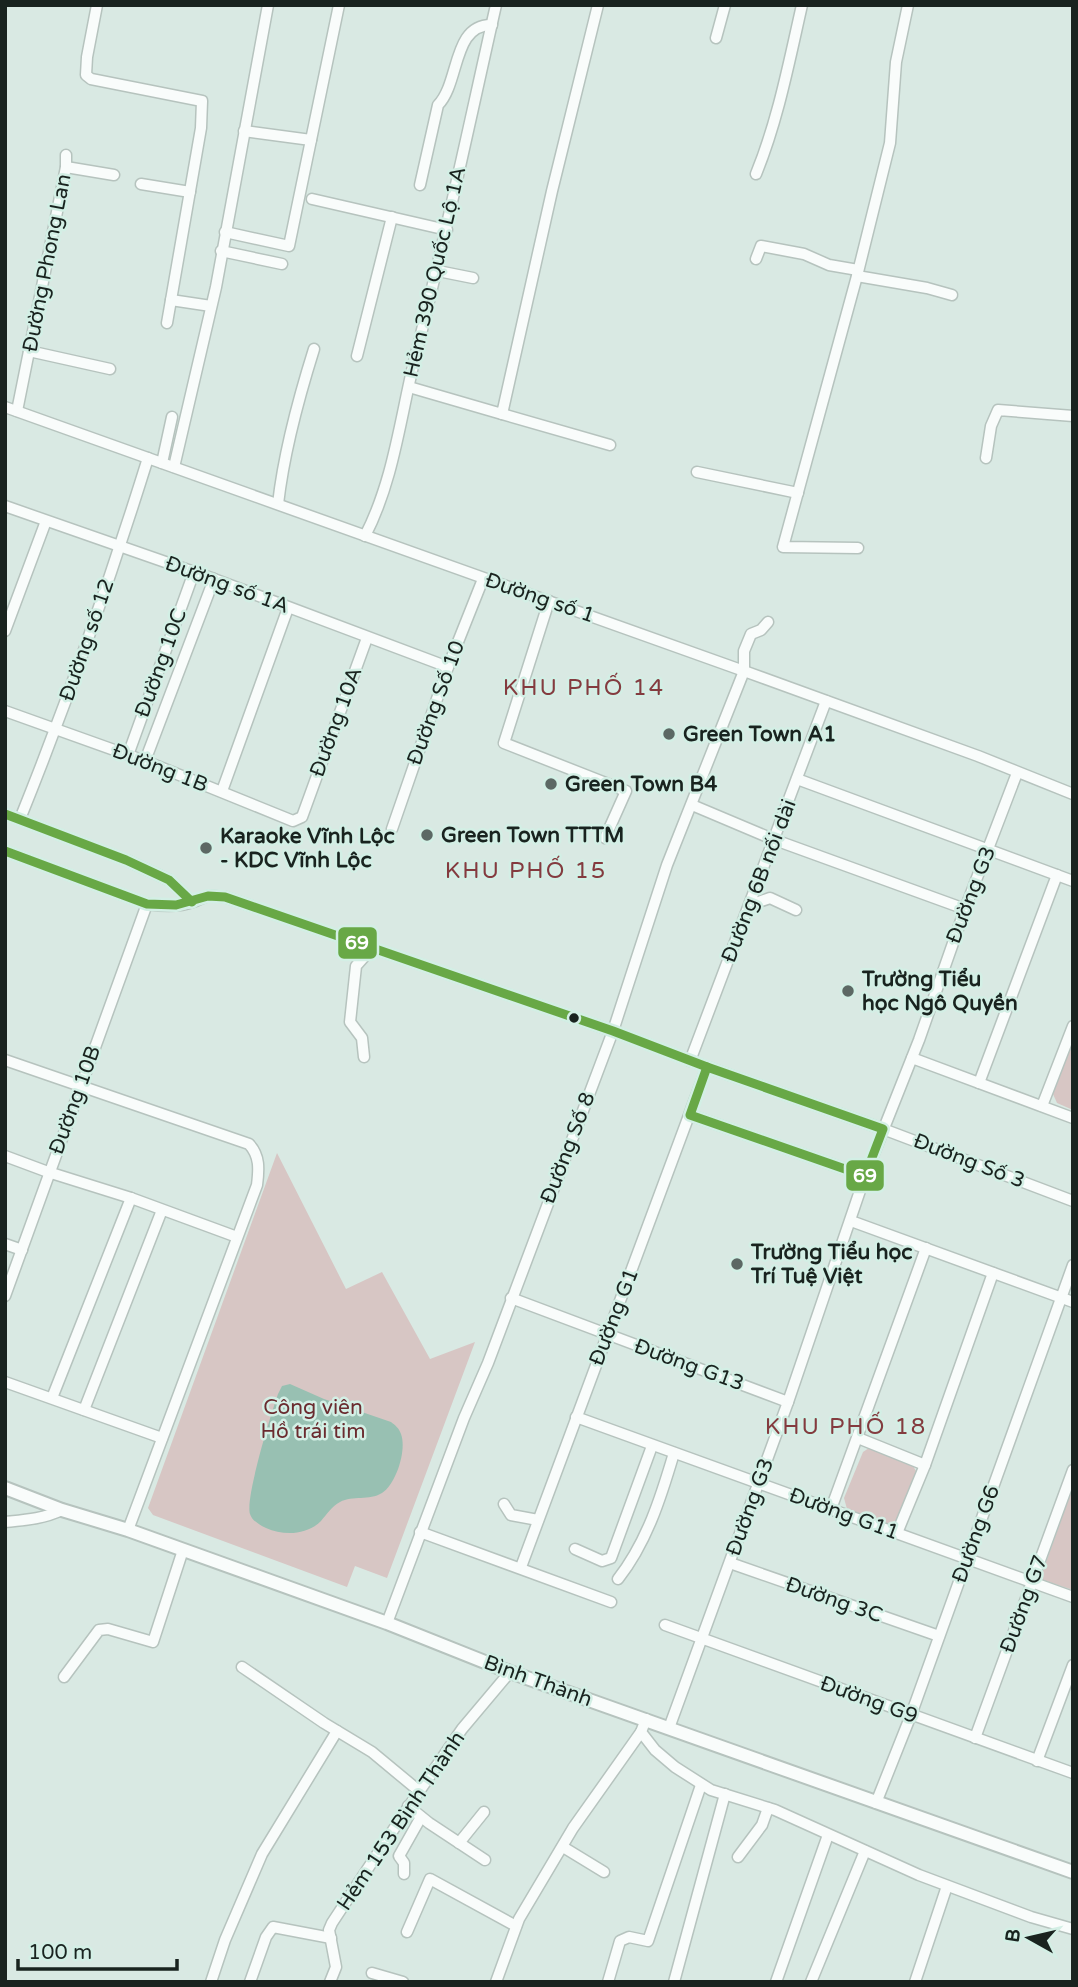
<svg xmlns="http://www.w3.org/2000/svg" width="1078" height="1987" viewBox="0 0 1078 1987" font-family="'Varela Round',sans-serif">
<rect width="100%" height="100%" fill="#d9e9e3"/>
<g fill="#d7c6c4">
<polygon points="1073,1041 1073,1110 1057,1103 1053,1094"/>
<polygon points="277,1153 346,1289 382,1272 430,1359 475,1342 387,1578 355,1566 347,1587 153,1515 148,1508"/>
<polygon points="869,1448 875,1448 913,1466 916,1471 898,1519 889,1524 847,1509 844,1498 863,1452"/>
<polygon points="1073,1487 1073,1590 1040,1579"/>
</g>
<path fill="#98c0b2" d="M290,1384L324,1399L391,1422C395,1425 399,1428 401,1434C407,1450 396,1484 382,1493C369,1501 353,1495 340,1502C332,1506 327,1514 321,1521C307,1535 284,1536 266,1528C260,1525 252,1521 250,1514C245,1498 271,1414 278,1394L282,1386Z"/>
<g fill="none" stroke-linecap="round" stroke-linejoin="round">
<defs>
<g id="minor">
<polyline points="97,5 87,57 86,75 91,79 202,101 201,128 167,323"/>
<polyline points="716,38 725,5"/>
<polyline points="244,131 311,140"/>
<polyline points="66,167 114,175"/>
<path d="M756,174C778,120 789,62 802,5"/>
<polyline points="141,184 190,192"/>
<path d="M420,185L438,105C460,83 452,24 492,25"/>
<polyline points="312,199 447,230"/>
<polyline points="225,232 289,246 339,5"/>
<polyline points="221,251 282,264"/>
<polyline points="756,259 761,246 804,254 829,265 858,270"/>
<polyline points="438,271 473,278"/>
<polyline points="857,276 927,288 952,295"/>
<polyline points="171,300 211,306"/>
<polyline points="29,351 110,369"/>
<polyline points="357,356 392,217"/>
<polyline points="409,387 502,414 552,191 598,5"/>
<polyline points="5,407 744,671 978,756 1073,794"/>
<polyline points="17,411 66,167 66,155"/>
<polyline points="502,414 610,445"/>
<polyline points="986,458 991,426 998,410 1073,416"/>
<polyline points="162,463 172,417"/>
<polyline points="174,467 216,287 268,5"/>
<polyline points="697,472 798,493"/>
<path d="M278,504C284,451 298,400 314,349"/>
<polyline points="5,506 214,579 448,667"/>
<path d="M365,536C393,482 400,420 414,362C444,244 469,125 496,5"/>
<polyline points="858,548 783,547 857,276 890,143 896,62 908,5"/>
<polyline points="549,601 504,743 626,791 605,838"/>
<polyline points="5,631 46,521"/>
<polyline points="5,711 145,761 293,821 302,817 367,638"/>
<polyline points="128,755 194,572"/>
<polyline points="145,761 214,579"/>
<polyline points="797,779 1073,881"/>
<polyline points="222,791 288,608"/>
<polyline points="692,805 775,840 965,909"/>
<polyline points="5,814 126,860 169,880 192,902"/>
<path d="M20,819C68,700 110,580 148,458"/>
<polyline points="392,829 448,667 483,579"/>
<path d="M5,851L147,904C160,906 180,907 193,902C210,895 205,895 225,897L613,1031L707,1067L883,1129L1073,1201"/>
<polyline points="750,905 770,898 796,910"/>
<polyline points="364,1057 362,1038 350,1022 356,966 373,947"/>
<polyline points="912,1058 1073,1118"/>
<path d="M5,1060L249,1144C260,1156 259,1169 257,1185L128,1530"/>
<polyline points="690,1061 826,701"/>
<polyline points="979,1083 1057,875"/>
<polyline points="1042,1106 1073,1026"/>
<polyline points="690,1115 865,1176"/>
<polyline points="5,1156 48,1172 131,1198 237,1237"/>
<polyline points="851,1221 1073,1302"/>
<polyline points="5,1244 22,1250"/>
<polyline points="5,1296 147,904"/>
<polyline points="511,1298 788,1402"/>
<polyline points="5,1382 162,1438"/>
<polyline points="52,1398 131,1198"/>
<polyline points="84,1410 162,1210"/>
<polyline points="576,1417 1073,1597"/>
<polyline points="858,1438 925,1465"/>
<polyline points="504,1504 511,1515 538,1520"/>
<polyline points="831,1509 926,1248"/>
<path d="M5,1522C25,1520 43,1519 62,1510"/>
<polyline points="420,1532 611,1602"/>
<polyline points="897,1533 925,1465 993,1273"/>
<polyline points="575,1549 602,1561 611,1558 652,1446"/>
<polyline points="730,1563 939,1636"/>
<polyline points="521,1567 707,1067"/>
<path d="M618,1579C647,1542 661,1497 674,1453"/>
<polyline points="387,1623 464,1418 488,1363 613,1031 667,865 744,671 744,651 751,634 761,630 768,622"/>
<polyline points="665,1625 1073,1773"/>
<polyline points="242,1667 324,1723 372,1752 419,1791"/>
<polyline points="64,1677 99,1630 108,1629 153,1642 183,1550"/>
<polyline points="646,1719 641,1732 655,1750 675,1767 711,1790 775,1810 919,1875 1031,1917 1073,1929"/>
<polyline points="669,1728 788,1402 865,1176 919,1040 965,909 1017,773"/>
<polyline points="975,1738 1073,1470"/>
<polyline points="1037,1761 1073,1665"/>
<polyline points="876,1803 911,1715 1073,1265"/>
<polyline points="408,1806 429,1823 485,1860"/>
<polyline points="459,1843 484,1812"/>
<polyline points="563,1847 604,1872"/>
<polyline points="738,1857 762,1825 768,1808"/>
<polyline points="404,1874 404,1863 399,1856 421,1817"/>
<polyline points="407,1932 430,1879 516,1926"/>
<polyline points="372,1973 403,1982"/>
<polyline points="211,1982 225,1940 262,1854 337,1731"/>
<polyline points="250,1982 266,1937 273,1927 331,1938"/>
<polyline points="330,1982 336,1967 329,1930 332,1923 403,1815 462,1729 510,1672"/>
<polyline points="496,1982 519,1919 573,1828 641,1732"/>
<polyline points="608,1982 620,1941 629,1937 648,1941 701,1785"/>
<polyline points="674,1982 725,1794"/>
<polyline points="776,1982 828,1835"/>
<polyline points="811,1982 865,1851"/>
<polyline points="915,1982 947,1886"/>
</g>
<polyline id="tertiary" points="5,1488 62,1510 128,1530 387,1623 510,1672 1073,1872"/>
</defs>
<use href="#minor" stroke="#b6c3be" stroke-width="13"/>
<use href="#tertiary" stroke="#b6c3be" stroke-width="16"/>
<use href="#minor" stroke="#f9fcfb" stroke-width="10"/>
<use href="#tertiary" stroke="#f9fcfb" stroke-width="12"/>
<defs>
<g id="bus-1">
<polyline points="5,814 126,860 169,880 192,902"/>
<polyline points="5,851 147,904 176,905 208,896 225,897 613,1031 707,1067"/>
<polygon points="707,1067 883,1129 865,1176 690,1115"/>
</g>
</defs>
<use href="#bus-1" stroke="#d3efe5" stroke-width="14"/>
<use href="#bus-1" stroke="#68a846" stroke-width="9"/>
</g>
<g fill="#5c6864" stroke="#d3efe5" stroke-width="2.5">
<circle cx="669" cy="734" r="7"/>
<circle cx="551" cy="784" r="7"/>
<circle cx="427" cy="835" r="7"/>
<circle cx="206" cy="848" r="7"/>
<circle cx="848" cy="991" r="7"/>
<circle cx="737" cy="1264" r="7"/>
</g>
<circle fill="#19231f" stroke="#d3efe5" stroke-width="2.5" cx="574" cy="1018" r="6"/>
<g text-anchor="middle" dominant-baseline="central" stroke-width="5" stroke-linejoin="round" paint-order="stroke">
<g font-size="21" fill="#19231f" stroke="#d3efe5">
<text transform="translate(47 263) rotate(-79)">Đường Phong Lan</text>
<text transform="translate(435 272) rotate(-77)">Hẻm 390 Quốc Lộ 1A</text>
<text transform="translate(227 585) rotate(20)">Đường số 1A</text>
<text transform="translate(540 598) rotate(19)">Đường số 1</text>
<text transform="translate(87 640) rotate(-71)">Đường số 12</text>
<text transform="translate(161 663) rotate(-70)">Đường 10C</text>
<text transform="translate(436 703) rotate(-70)">Đường Số 10</text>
<text transform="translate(336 722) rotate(-70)">Đường 10A</text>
<text transform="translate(160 768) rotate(21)">Đường 1B</text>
<text transform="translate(759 881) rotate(-69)">Đường 6B nối dài</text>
<text transform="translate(971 895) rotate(-69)">Đường G3</text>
<text transform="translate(75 1100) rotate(-70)">Đường 10B</text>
<text transform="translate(568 1148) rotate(-69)">Đường Số 8</text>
<text transform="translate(969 1161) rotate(21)">Đường Số 3</text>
<text transform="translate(614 1317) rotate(-69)">Đường G1</text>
<text transform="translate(689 1365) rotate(20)">Đường G13</text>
<text transform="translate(750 1507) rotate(-70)">Đường G3</text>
<text transform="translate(844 1514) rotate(20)">Đường G11</text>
<text transform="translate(976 1534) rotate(-70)">Đường G6</text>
<text transform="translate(834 1600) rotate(19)">Đường 3C</text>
<text transform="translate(1024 1604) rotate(-70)">Đường G7</text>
<text transform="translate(538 1681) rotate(20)">Bình Thành</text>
<text transform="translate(869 1700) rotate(20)">Đường G9</text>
<text transform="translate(401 1821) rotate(-56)">Hẻm 153 Bình Thành</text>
</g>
<g font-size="21" font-weight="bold" fill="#19231f" stroke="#d3efe5" text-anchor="start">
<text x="683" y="734">Green Town A1</text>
<text x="565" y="784">Green Town B4</text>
<text x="441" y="835">Green Town TTTM</text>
<text x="220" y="836">Karaoke Vĩnh Lộc<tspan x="220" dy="24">- KDC Vĩnh Lộc</tspan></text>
<text x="862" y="979">Trường Tiểu<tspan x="862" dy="24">học Ngô Quyền</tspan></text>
<text x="751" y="1252">Trường Tiểu học<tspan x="751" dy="24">Trí Tuệ Việt</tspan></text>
</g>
<g font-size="21" fill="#6a2b2f" stroke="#d3efe5">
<text x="313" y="1407">Công viên<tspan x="313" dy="24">Hồ trái tim</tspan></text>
</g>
<g font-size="23" letter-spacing="2" fill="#843b3f" stroke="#d3efe5">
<text x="584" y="688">KHU PHỐ 14</text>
<text x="526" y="871">KHU PHỐ 15</text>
<text x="846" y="1427">KHU PHỐ 18</text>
</g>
</g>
<g stroke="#d3efe5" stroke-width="2.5">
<rect x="337" y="926" width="41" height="34" rx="7" fill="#68a846"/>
<rect x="845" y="1159" width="40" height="33" rx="7" fill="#68a846"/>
</g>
<g font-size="19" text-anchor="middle" font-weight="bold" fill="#fff">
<text x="357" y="949">69</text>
<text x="865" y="1182">69</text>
</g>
<rect width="1078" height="1987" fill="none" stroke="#19231f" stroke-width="14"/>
<g transform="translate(1029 1938) rotate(278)" stroke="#d3efe5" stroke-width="5" paint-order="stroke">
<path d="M0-5L12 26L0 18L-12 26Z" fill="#19231f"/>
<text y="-10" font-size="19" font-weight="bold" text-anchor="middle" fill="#19231f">B</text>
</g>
<path d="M18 1959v10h159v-10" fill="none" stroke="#19231f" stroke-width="3.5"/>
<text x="28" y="1959" font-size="21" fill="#19231f" stroke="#d3efe5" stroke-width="5" paint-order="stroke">100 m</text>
</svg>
